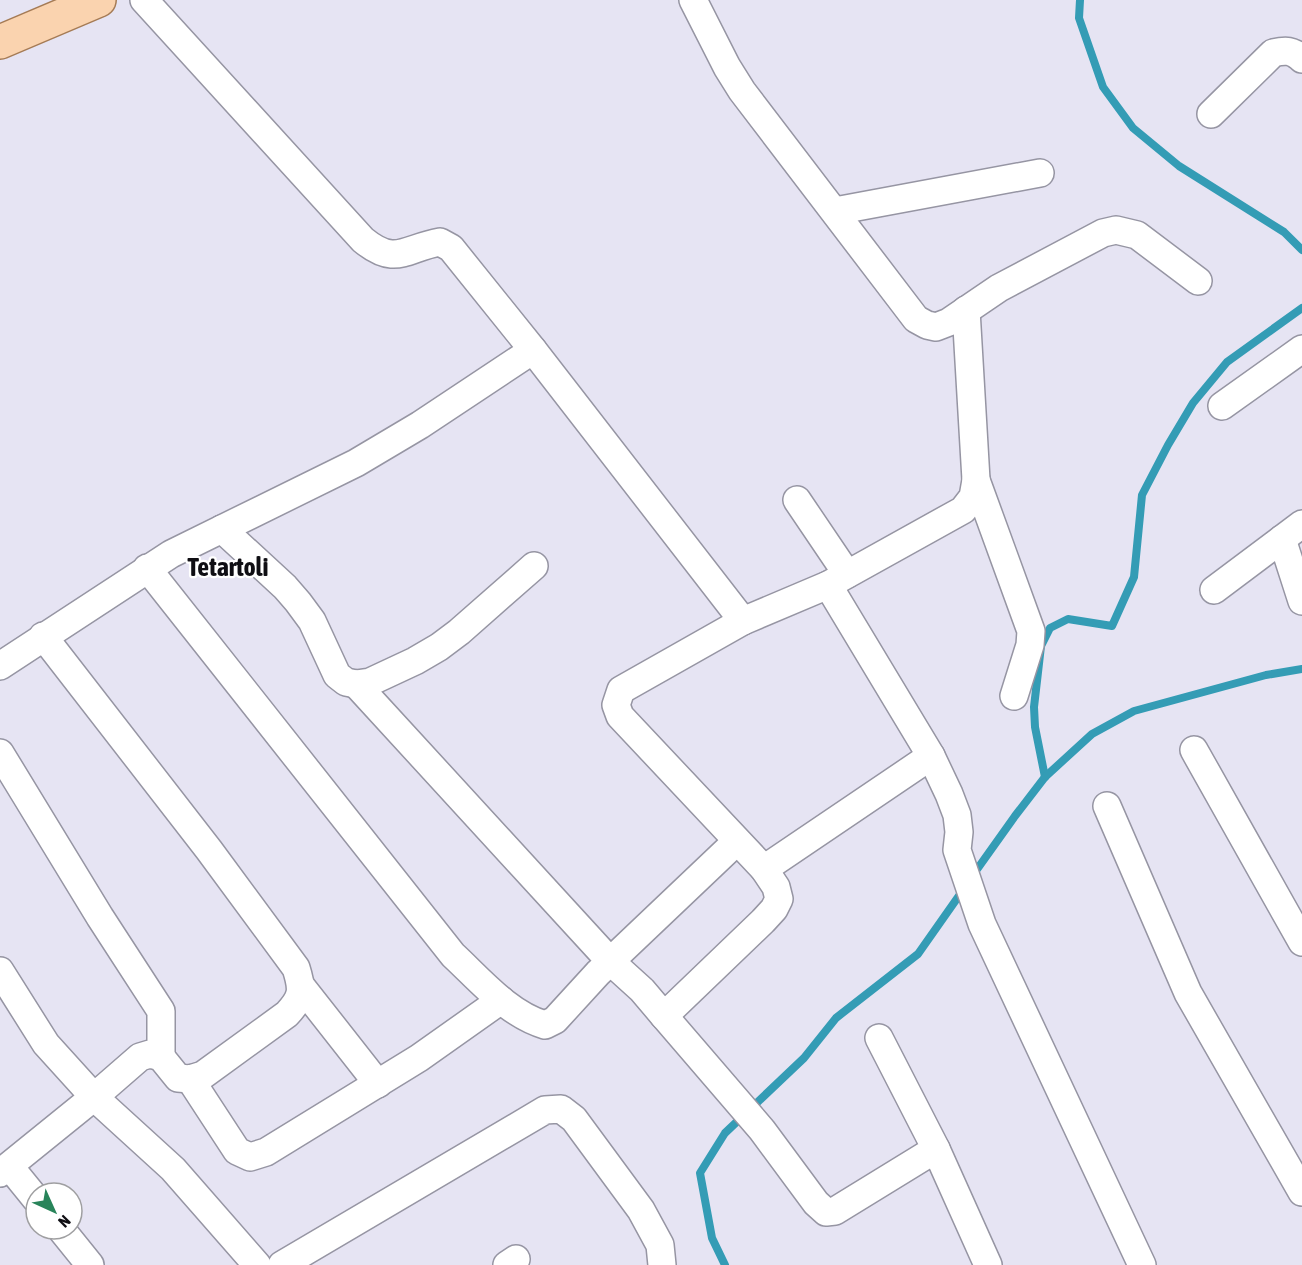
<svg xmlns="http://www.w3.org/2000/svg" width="1302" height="1265" viewBox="0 0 1302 1265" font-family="'Asap Condensed',sans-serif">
<rect width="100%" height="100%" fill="#e6e4f3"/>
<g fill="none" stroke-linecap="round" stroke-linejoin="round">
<g stroke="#349cb5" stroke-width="8">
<polyline points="1080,0 1079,18 1103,87 1133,128 1179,166 1284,232 1302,250"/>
<polyline points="1045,777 1035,727 1034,707 1041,646 1050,628 1068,619 1112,626 1134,577 1142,495 1168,445 1193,403 1227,362 1302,308"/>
<polyline points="973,875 1015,816 1045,777 1092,734 1134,711 1266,675 1302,669"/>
<polyline points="725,1265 712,1238 700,1173 725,1133 804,1058 836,1018 918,954 963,890"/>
</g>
<defs>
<g id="street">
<path d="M144,0L363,240C396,267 405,248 440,242L451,248L533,350L743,621L828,585L963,510L973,497L976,480L966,310"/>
<polyline points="693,0 727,67 742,91 916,319 927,325 936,327 949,322 999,288 1103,233 1116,230 1137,235 1198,281"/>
<path d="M1211,114L1273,53C1286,50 1292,50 1302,59"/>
<polyline points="835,211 1040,173"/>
<polyline points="1222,406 1302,349"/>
<polyline points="976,480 1031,631 1030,645 1014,696"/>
<polyline points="797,500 847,574"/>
<polyline points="222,529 285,587 298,602 312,621 337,675 346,682 356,684 370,682 415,661 439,647 459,632 534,566"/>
<polyline points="1282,539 1302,601"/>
<path d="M147,568L453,955C480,980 508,1014 545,1025L555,1020L598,973L737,841"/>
<polyline points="828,585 931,756 949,794 957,815 959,832 957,850 982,924 1142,1265"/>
<polyline points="1214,590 1302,524"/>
<polyline points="0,666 171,554 356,463 420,425 533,350"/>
<polyline points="356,684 610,961 642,990 664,1016 763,921 774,909 779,899 776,887 764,869 620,716 616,705 621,690 743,621"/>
<polyline points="1194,750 1302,942"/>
<polyline points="0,753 100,917 161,1011 161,1057"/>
<polyline points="1107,806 1188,993 1302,1192"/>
<polyline points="764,869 931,756"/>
<polyline points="0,971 46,1044 94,1097 173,1169 257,1265"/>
<polyline points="301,986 378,1084"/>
<polyline points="664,1016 762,1130 816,1203 826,1212 835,1211 936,1149 879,1038"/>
<polyline points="190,1079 237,1151 250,1157 266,1152 419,1058 501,1000"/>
<polyline points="936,1149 988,1265"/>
<polyline points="10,1167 36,1199"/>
<path d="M0,1173L94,1097L140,1057L150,1054L161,1057L178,1078L190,1079L203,1075L287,1014C303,997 303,990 296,968L209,850L43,636"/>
<polyline points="61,1229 90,1265"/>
<polyline points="282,1265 545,1110 561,1109 574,1119 641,1210 660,1245 662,1265"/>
<polyline points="507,1265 516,1259"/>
</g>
<polyline id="primary" points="0,42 99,0"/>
</defs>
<use href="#street" stroke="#9695a3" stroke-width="30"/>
<use href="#primary" stroke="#a57b55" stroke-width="36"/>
<use href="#street" stroke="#fff" stroke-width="27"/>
<use href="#primary" stroke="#fad3af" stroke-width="33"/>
</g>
<g text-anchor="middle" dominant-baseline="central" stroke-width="4.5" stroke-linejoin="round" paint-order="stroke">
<g font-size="26" font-weight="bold" fill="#0f0e13" stroke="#fff">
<text x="228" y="567">Tetartoli</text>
</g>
</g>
<g transform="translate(54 1211) rotate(135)"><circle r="28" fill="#ffffff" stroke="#9f9fa1" stroke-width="1.5"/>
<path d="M0-4.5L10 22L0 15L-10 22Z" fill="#28845a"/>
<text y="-9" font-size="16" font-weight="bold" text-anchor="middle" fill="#0f0e13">N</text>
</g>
</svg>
